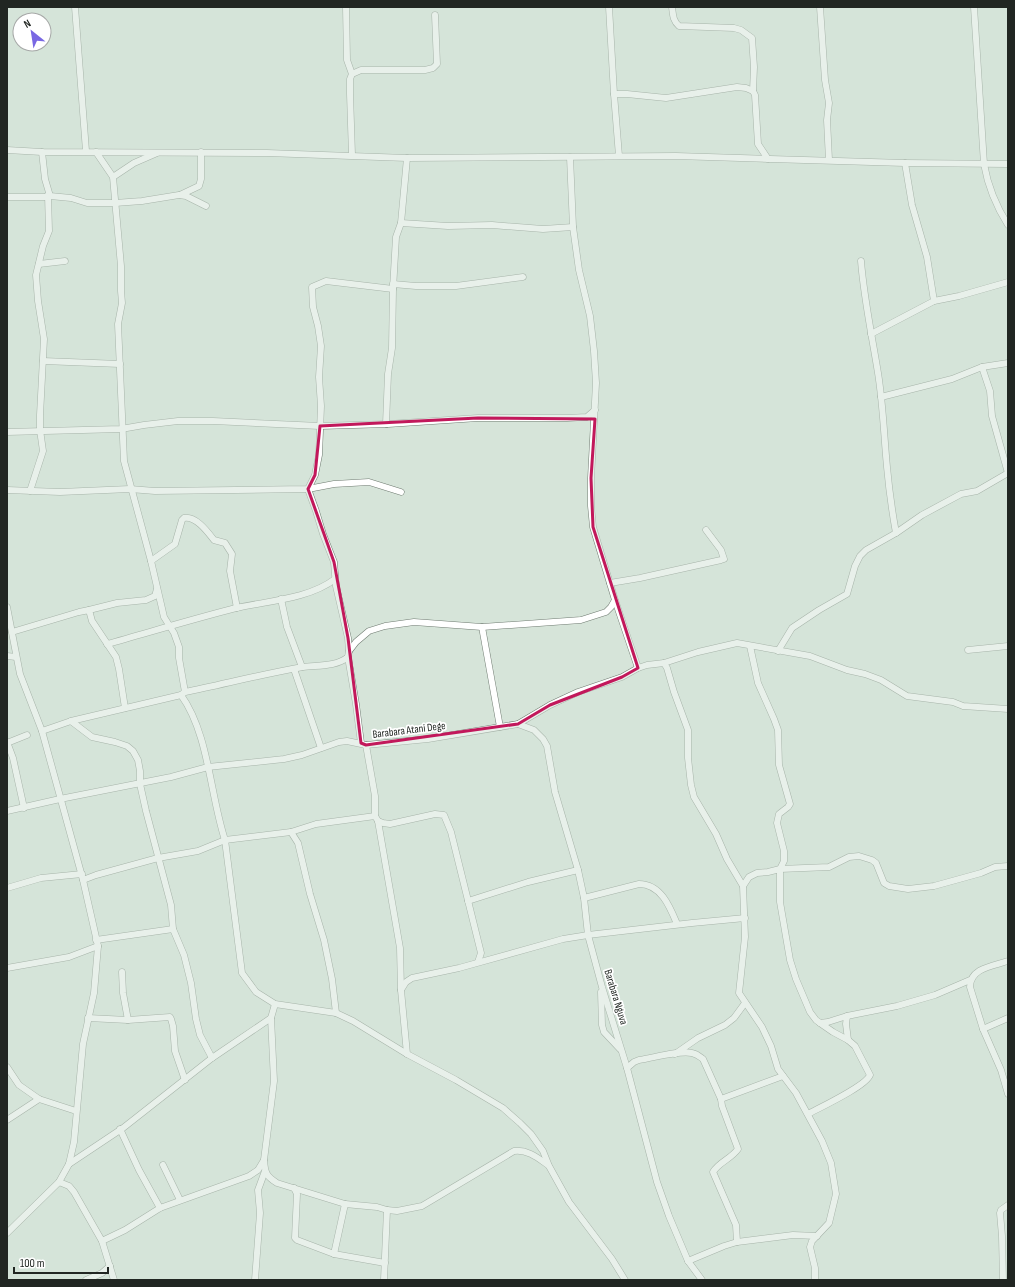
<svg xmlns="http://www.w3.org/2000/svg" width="1015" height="1287" viewBox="0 0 1015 1287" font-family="'Sofia Sans Condensed',sans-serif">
<rect width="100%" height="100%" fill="#d6e4d9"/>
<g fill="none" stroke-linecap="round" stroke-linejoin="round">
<defs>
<g id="street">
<polyline points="75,7 86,151"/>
<polyline points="346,7 347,60 352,74"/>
<polyline points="609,7 614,94 619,156"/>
<path d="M672,7C673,15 673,21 679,26L734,28L741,30L752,38L754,67L753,91"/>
<polyline points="820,7 825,80 829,103 827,120 829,160"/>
<path d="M974,7L984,164C988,187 996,206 1008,225"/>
<polyline points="614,94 627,94 666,98 737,87 746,88 753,91 755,95 758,144 768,159"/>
<polyline points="7,150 42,152 267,153 407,158 676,156 905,163 1008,164"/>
<polyline points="42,152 45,179 50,196 71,198 87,203 115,203 142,201 179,195 186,196 206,206"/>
<polyline points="96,152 113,177 121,266 121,291 122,303 118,324 124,461 151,561 164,617 174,633 179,647 179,658 185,692"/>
<polyline points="352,155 350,94 350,79 352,74 361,70 425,70 433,68 437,64 435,15"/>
<polyline points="113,177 134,163 157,153"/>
<polyline points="180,195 199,186 201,179 201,152"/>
<polyline points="7,197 48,197"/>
<polyline points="401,223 448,226 492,225 543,229 573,227"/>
<path d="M861,261C864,299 872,336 878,373C883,404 884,436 887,467C889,489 892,511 896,533"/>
<polyline points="39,264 65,261"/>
<polyline points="393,284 416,286 456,286 523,277"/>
<polyline points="934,301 959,296 1008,282"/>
<polyline points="871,334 934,301 927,257 912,205 905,163"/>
<polyline points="43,361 120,364"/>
<polyline points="982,367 990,391 992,416 1008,473"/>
<polyline points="881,397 952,379 982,367 1008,363"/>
<polyline points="386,424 388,374 392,348 393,289 396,237 401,223 407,158"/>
<polyline points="7,432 121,429 144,425 178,421 213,421 320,426 388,424 478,418 567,418 587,417 595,410"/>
<polyline points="7,490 60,492 130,489 155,491 308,489 334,484 369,482 401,492"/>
<polyline points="30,491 43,451 40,430 40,415 44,339 38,301 36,275 43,246 49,231 48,195"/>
<path d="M151,561L175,544L182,520L184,518C196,516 207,531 214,540L225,543L232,554L230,571L237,608"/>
<polyline points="610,583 640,578 721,560 724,559 721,550 706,530"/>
<polyline points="281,599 287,627 302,667"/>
<polyline points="615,600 638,668"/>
<polyline points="7,607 20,674 42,731 83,880 98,946 94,993 83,1044 74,1142 69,1164 59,1182 7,1233"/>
<polyline points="89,610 117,603 146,600 155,596 157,589"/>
<polyline points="482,627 500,727"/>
<polyline points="12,632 79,612 89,610 92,621 116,657 119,669 125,708"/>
<path d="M107,644C150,632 193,619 236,608C267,601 309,599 335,579"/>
<polyline points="750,646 758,683 774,719 778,730 779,765 790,804 788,807 779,814 777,823 784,851 784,861 780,869 780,902 790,960 796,979 810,1012 816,1020 820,1023 828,1022 847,1016 897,1006 935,995 970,980"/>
<polyline points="968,650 1008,646"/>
<polyline points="349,651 356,642 369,631 385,626 414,622 482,627 581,620 606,612 611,607 615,600 593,527 591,506 591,478 596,383 594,351 590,316 579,270 573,227 570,157"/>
<polyline points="778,651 792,628 819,610 847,594 855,566 860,556 866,550 896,533 922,515 961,494 977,491 1008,473"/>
<polyline points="7,656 16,657"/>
<polyline points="348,657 356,704 361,743"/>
<polyline points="664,663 667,668 674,692 688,730 688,758 691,785 694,797 716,834 727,859 743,886"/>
<polyline points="294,669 321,748"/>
<path d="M181,695L185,692C224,684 263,674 303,667C317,665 336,667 348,657L349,651L348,638L336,586L334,562L323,534L316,511L308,489L315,475L319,455L321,406L319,377L321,346L318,326L313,307L312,287L326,281L393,289"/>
<polyline points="71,721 92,737 115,742 127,746 133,751 138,760 140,771 140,784 146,811 171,905 173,929 184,955 191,983 196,1019 200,1035 212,1058"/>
<polyline points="518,724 534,730 543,739 547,746 555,792 578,870 584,898 588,935 602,987 627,1068 657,1182 669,1216 688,1261 702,1280"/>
<path d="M42,731L71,721L181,695C209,734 210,795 225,840L242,973L256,992L275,1004L336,1013L353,1021L407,1054L456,1080L503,1108L520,1123L531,1134L543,1151L549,1166L569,1202L612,1259L625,1280"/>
<polyline points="7,742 13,758 24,808"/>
<polyline points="7,743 27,735"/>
<polyline points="366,745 375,796 375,816 378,821 400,948 401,990 407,1054"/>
<polyline points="7,811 60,799 171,777 208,767 284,759 302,755 339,742 347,741 366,745 428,739 518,724 550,705 578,692 622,677 638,668 647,665 664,663 698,652 737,643 810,656 847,670 865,674 881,680 907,696 953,702 963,706 1008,709"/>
<polyline points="378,821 383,823 390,824 435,814 444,815 451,832 481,953 478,962"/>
<polyline points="291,832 316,824 375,816"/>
<polyline points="83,880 96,875 158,858 198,851 225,840 291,832 298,843 310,894 324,940 332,979 336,1013"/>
<polyline points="7,888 41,878 82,874"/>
<path d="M584,898L639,884C661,884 670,907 677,924"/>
<polyline points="468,901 528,882 578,870"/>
<polyline points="96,940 173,929"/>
<path d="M1008,961C993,966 970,968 970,987L983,1029L1001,1070L1008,1094"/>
<polyline points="7,968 69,957 98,946"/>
<polyline points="122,972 123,993 128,1020"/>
<polyline points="401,990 406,982 412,978 459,968 563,939 588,935 692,923 745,918"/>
<polyline points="601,992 602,1025 604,1032 620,1049"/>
<polyline points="88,1018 128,1020 170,1017 171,1019 173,1026 175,1051 185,1080"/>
<path d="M271,1018L274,1081L264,1160C265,1173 266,1176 277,1183L345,1204L377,1207L387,1210L397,1211L422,1206L514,1151C527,1149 538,1158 548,1165"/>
<polyline points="820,1023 833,1032 848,1040"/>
<polyline points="983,1029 1008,1018"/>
<polyline points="675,1054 698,1038 725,1025 734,1018 745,1003"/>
<polyline points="7,1067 19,1085 39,1099 76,1111"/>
<path d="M627,1068L634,1062L639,1060C653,1058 679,1050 692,1053C697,1054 699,1056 703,1059L721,1099L722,1106L738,1149C731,1159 719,1162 713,1172L736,1225L737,1242"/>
<polyline points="721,1099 783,1076"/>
<path d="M808,1114C821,1107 866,1086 870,1075L855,1046L848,1040L846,1024L847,1016"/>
<polyline points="7,1120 39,1099"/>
<polyline points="120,1129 139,1170 160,1208"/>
<polyline points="69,1164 123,1128 212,1058 271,1018 275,1004"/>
<polyline points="163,1165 180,1200"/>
<polyline points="59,1182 69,1186 74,1192 102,1241 114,1280"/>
<polyline points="294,1188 297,1194 295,1238 297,1240 334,1254 385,1263"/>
<polyline points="102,1241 125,1230 160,1208 249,1176 258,1170 264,1160"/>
<polyline points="334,1254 345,1204"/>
<polyline points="688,1261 724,1246 737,1242 793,1235 817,1236"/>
<polyline points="86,1280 102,1273 110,1266"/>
<polyline points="255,1280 260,1213 258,1190 265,1171"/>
<polyline points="384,1280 387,1210"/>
<polyline points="815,1280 815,1268 810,1247 812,1241 829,1223 836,1194 831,1163 822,1141 796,1093 778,1069 771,1046 762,1027 739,993 745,937 743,886 749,877 757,873 768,872 780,869 829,867 849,857 859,856 872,860 876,863 884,883 889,886 908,889 934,886 981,873 995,867 1008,866"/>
<polyline points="1003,1280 1002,1236 1000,1213 1001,1210 1008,1205"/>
</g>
</defs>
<use href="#street" stroke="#6f7b71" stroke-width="7"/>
<use href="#street" stroke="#fff" stroke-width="6"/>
</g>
<path d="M0 0H1015V1287H0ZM478,418L595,419L591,478L593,527L638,668L622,677L550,705L518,724L366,745L361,743L348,638L334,562L308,489L315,475L320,426Z" fill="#d6e4d9" fill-opacity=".55" fill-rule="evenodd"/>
<path fill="none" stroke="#c2185b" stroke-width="3" stroke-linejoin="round" d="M478,418L595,419L591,478L593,527L638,668L622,677L550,705L518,724L366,745L361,743L348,638L334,562L308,489L315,475L320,426Z"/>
<g text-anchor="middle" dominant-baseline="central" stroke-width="3.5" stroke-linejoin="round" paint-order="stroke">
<g font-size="11" fill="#212622" stroke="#fff">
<text transform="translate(409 730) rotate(-7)">Barabara Atani Dege</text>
<text transform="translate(616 997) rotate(73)">Barabara Nguva</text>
</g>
</g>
<rect width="1015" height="1287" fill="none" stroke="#212622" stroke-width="16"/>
<g transform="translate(32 32) rotate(330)"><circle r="19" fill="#ffffff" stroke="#a6a8a7"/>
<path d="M0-3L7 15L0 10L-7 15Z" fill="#7968e3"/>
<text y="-6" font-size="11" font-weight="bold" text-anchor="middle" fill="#212622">N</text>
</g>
<path d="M14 1267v6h94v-6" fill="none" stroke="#212622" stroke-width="2"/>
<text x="20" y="1267" font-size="12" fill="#212622" stroke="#ffffff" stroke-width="3" paint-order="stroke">100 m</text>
</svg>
